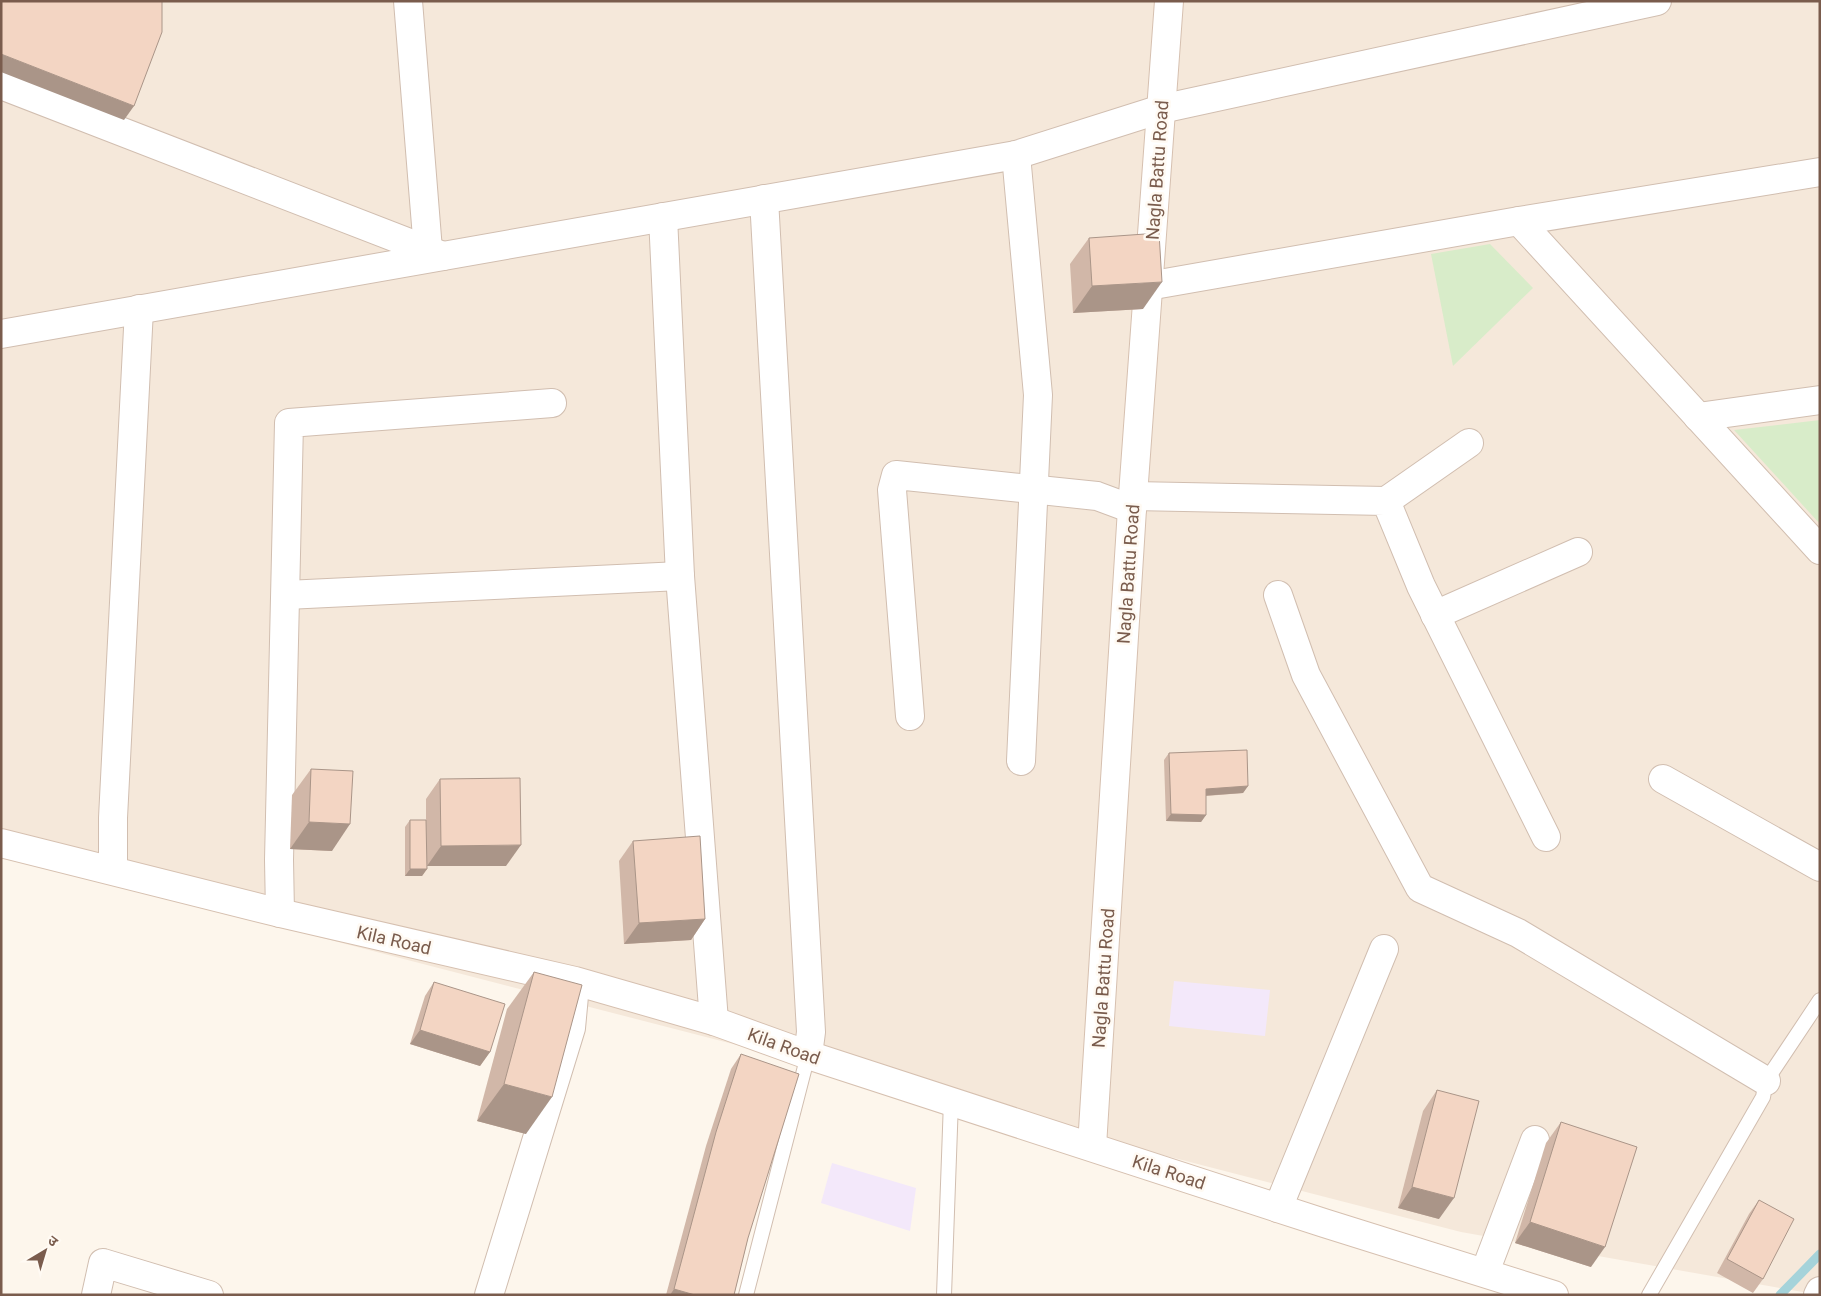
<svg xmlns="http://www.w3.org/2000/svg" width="1821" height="1296" viewBox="0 0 1821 1296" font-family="Roboto,'Noto Sans Devanagari',sans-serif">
<rect width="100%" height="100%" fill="#fdf6ec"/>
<polygon fill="#f5e8da" points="1,1 1820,1 1820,1295 1461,1232 1,855"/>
<g fill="#f3e8fa">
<polygon points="1174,981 1270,990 1265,1036 1169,1026"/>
<polygon points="832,1163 916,1188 910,1231 821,1203"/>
</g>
<g fill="#d8ecc9">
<polygon points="1490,244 1533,288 1453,366 1431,254"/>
<polygon points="1820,420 1820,524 1734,430"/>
</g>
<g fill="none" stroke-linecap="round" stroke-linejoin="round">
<polyline stroke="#a5d3da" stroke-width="9" points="1780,1295 1820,1254"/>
<defs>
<g id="lane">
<polyline points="746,1295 808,1055"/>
<polyline points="944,1295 951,1101"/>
<polyline points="1649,1295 1763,1097 1766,1081 1820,1000"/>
</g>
<g id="street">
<polyline points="408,1 428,250"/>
<polyline points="1,85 443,256"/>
<polyline points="1016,155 1038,395 1021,761"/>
<polyline points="764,199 811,1032 808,1055"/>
<polyline points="663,217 680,576 714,1021"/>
<polyline points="1519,221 1820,550"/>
<polyline points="1148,286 1519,221 1820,172"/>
<polyline points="1,334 1016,155 1161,109 1657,1"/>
<polyline points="1698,417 1820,400"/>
<polyline points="1133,496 1386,501 1421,586 1546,837"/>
<polyline points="1386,501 1469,443"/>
<polyline points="286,595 680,576"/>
<polyline points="1278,595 1306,675 1420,888 1518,933 1766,1081"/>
<polyline points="1435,615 1578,552"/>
<polyline points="910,716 892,490 896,475 1097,496 1132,509"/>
<polyline points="1663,779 1820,867"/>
<polyline points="113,870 113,818 139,309"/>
<polyline points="280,913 279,860 289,423 552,403"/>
<polyline points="1278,1208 1384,949"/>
<polyline points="1485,1272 1535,1140"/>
<polyline points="96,1295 103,1263 209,1295"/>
<polyline points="489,1295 571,1028 575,985"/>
<polyline points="1818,1295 1820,1291"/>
</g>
<g id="secondary">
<polyline points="1,843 280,913 575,981 714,1021 808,1055 1324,1223 1554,1295"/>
<polyline points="1092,1146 1132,509 1169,1"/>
</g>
</defs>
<use href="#lane" stroke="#d1beb0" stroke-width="16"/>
<use href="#street" stroke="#d1beb0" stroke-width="30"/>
<use href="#secondary" stroke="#d6c0b0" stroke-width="30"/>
<use href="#lane" stroke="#fff" stroke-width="14"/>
<use href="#street" stroke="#fff" stroke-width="28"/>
<use href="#secondary" stroke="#fff" stroke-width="28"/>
</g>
<g fill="#d1b7a8">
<polygon points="1089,238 1143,309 1073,313 1070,264"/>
<polygon points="1169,753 1248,786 1243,793 1206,796 1206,815 1201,822 1166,821 1164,760"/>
<polygon points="311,769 332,851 290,849 292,795"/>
<polygon points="440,779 506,866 427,866 427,869 422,876 405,876 405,827 410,820 426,820 426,799"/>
<polygon points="633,841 705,919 691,940 624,944 619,861"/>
<polygon points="534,972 526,1134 477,1121 507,1009"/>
<polygon points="434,982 490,1052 480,1066 410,1044 425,996"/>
<polygon points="741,1054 748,1238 734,1295 666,1295 706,1146 731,1069"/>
<polygon points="1437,1090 1439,1219 1398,1208 1423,1111"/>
<polygon points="1561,1122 1591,1267 1515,1243 1546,1143"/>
<polygon points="1759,1200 1763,1279 1753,1293 1717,1273 1749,1214"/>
</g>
<g fill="#aa9588">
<polygon points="1,54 134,106 124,120 1,72"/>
<polygon points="1162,282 1143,309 1073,313 1092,286"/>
<polygon points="1248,786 1243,793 1201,796 1206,789"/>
<polygon points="1171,814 1206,815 1201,822 1166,821"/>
<polygon points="309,822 350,824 332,851 290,849"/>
<polygon points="521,845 506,866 427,866 441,846"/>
<polygon points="410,869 427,869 422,876 405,876"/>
<polygon points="705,919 691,940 624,944 639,923"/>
<polygon points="420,1030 490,1052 480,1066 410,1044"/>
<polygon points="504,1084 552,1097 526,1134 477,1121"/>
<polygon points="1412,1187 1454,1198 1439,1219 1398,1208"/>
<polygon points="1530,1222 1605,1247 1591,1267 1515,1243"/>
<polygon points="674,1289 695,1295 670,1295"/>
</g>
<g fill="#f3d5c3" stroke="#aa9588">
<polygon points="1,1 162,1 162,32 134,106 1,54"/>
<polygon points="1159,233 1162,282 1092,286 1089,238"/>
<polygon points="1247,750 1248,786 1206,789 1206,815 1171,814 1169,753"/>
<polygon points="311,769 353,771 350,824 309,822"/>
<polygon points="520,778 521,845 441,846 440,779"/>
<polygon points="410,820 426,820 427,869 410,869"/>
<polygon points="700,836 705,919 639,923 633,841"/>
<polygon points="534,972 582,985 552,1097 504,1084"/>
<polygon points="434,982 505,1004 490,1052 420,1030"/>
<polygon points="741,1054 799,1074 748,1238 734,1295 695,1295 674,1289 716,1132"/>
<polygon points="1437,1090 1479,1101 1454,1198 1412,1187"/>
<polygon points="1561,1122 1637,1147 1605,1247 1530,1222"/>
<polygon points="1759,1200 1794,1219 1763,1279 1727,1259"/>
</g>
<g text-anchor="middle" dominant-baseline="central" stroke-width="5" stroke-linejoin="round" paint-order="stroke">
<g font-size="18" fill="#7a5c4d" stroke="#fffaf3">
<text transform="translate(1157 170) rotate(-86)">Nagla Battu Road</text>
<text transform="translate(1128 574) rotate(-86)">Nagla Battu Road</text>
<text transform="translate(394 940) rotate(13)">Kila Road</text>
<text transform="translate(1103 978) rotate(-86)">Nagla Battu Road</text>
<text transform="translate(784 1046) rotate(20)">Kila Road</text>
<text transform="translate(1169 1172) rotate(18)">Kila Road</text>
</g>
</g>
<rect width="1821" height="1296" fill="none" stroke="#7a5c4d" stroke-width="5"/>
<g transform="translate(45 1251) rotate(38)" stroke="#fffaf3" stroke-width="4" paint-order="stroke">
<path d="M0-4L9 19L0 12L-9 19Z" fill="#7a5c4d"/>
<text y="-8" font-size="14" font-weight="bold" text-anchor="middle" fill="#7a5c4d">उ</text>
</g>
</svg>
